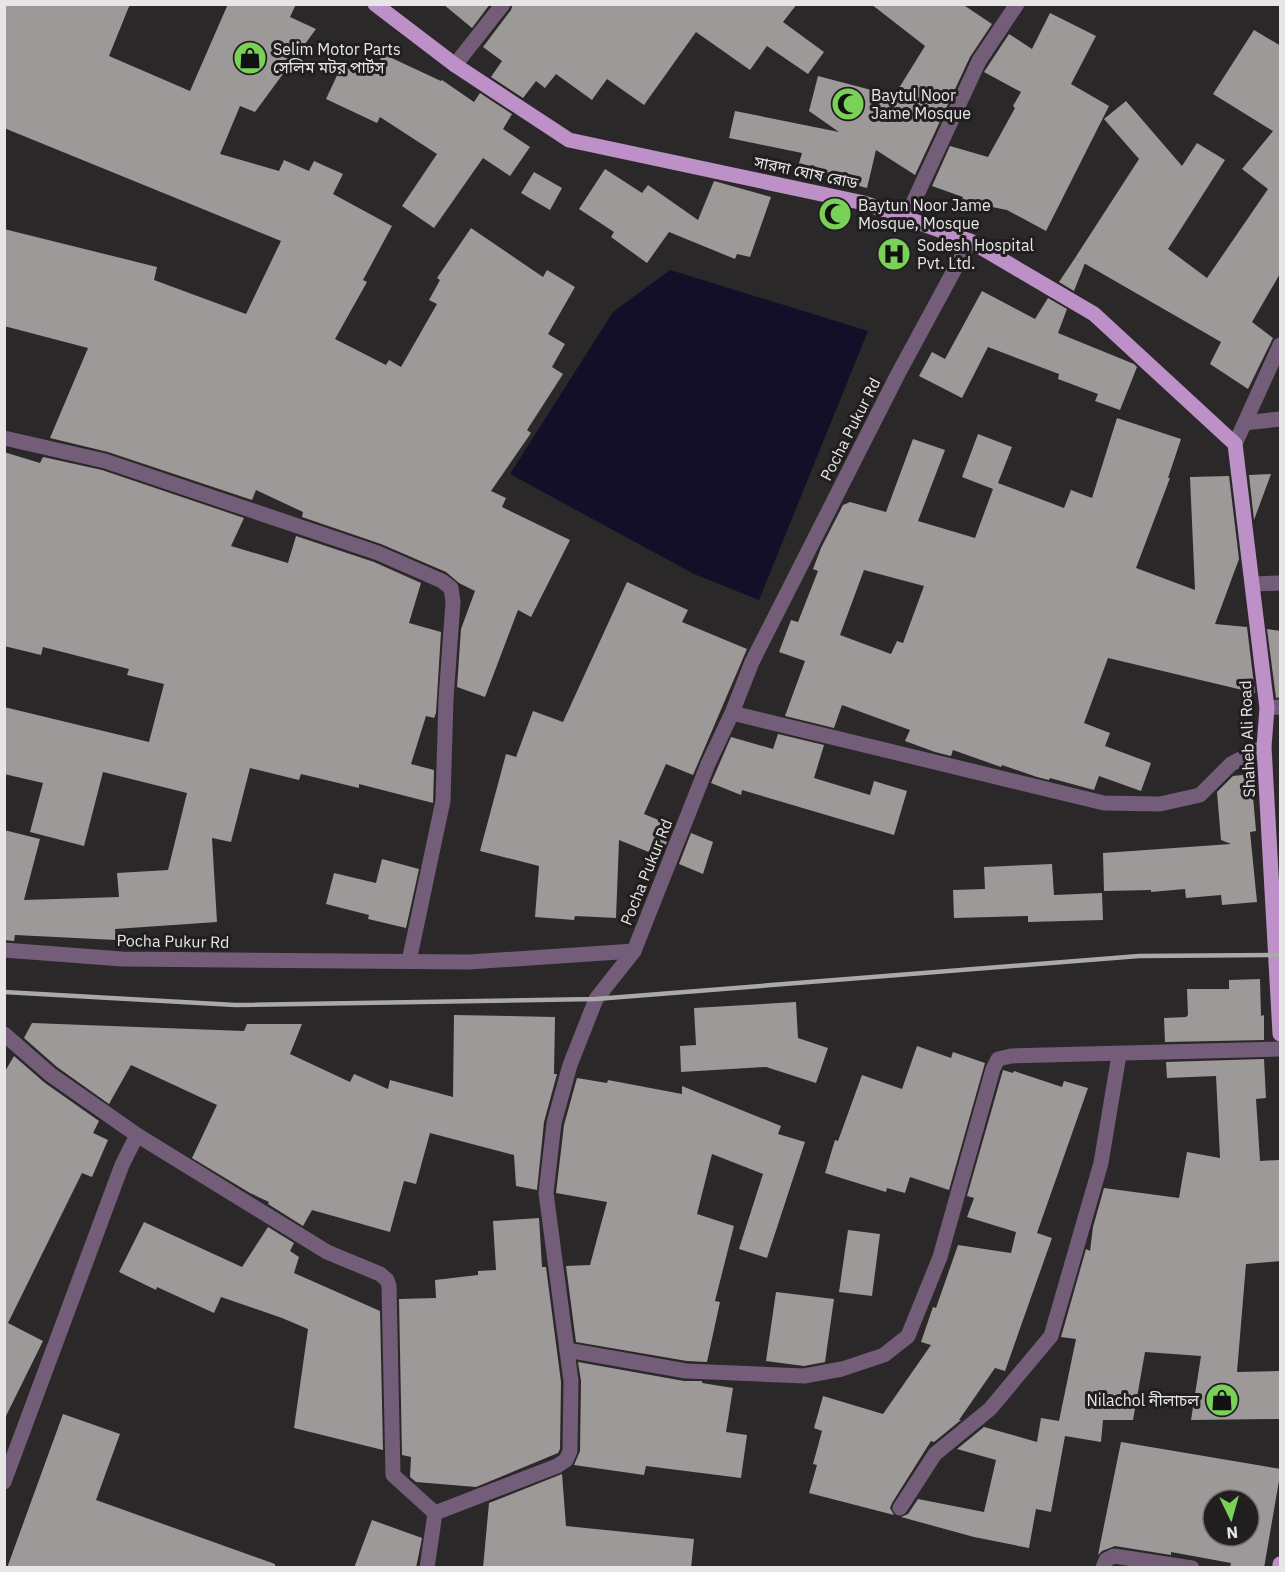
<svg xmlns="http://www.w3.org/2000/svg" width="1285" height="1572" viewBox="0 0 1285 1572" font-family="'IBM Plex Sans','Noto Sans Bengali',sans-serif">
<rect width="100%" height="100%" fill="#2b2829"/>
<polygon fill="#140f28" points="670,270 868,331 759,600 694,574 510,474 613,312"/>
<g fill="#9d9999" fill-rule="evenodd">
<polygon points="4,4 130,4 109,56 190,91 228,4 296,4 290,17 316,29 255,112 240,106 220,154 279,171 284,160 309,171 314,161 343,174 333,194 392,226 363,280 367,282 335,339 386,365 389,360 401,367 437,304 429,300 440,280 437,278 471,228 543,277 547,270 575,287 548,334 565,344 552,367 563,374 527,430 531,433 491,491 506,498 502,507 570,540 531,617 518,610 485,697 457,687 461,629 475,591 459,583 446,572 381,544 302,517 303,512 256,490 252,500 108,452 50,438 88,348 4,326 4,229 157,267 154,280 246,314 281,241 4,128"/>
<polygon points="443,4 490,4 472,28"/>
<polygon points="513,4 797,4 783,22 824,52 808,74 767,46 750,70 696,32 644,105 607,79 592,100 556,74 545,88 536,81 523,98 491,77 502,61 483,47 511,10"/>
<polygon points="871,4 962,4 992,24 970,57 915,175 876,150 867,188 797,170 802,153 729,138 735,111 839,132 809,111 818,76 894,96 925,46"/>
<polygon points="1050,13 1096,36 1071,84 1109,106 1046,231 1007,210 962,201 963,197 932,186 950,146 988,157 1015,108 1013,106 1021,92 984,72 1009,34 1032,49"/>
<polygon points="1254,30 1281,46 1281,272 1252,322 1273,338 1248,389 1210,364 1221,342 1075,258 1139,159 1104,119 1126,101 1182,166 1197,143 1225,160 1168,249 1207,278 1268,189 1242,169 1273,131 1213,94"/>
<polygon points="383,54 441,81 442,80 474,102 480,93 512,114 503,129 530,147 510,176 483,158 434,228 402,206 437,154 380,117 377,123 326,99 343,63 372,76"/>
<polygon points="605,169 642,193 648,185 698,220 714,181 771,197 750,257 737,254 735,259 669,232 647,263 611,237 614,232 579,209"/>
<polygon points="534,172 562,188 550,210 521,193"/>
<polygon points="1075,258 1085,263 1074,291 1059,282"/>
<polygon points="982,291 1035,319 1048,298 1067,309 1058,333 1134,364 1137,367 1120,410 1095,401 1098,394 1058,379 1059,374 988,347 962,398 919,376 932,352 945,359"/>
<path d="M1117,418L1181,439L1168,478H1170L1136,568L1195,590L1190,477L1229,476L1239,559L1215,624L1247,627L1255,693L1108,658L1084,723L1110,733L1105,746L1151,763L1141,791L1099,776L1094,790L1050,778L1049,780L1037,777L1002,765L1001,767L953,750L951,756L935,752L905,741L910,730L842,705L834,728L785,716L805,661L779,652L791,620L798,622L818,571L813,569L821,548L843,505L850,502L886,512L913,439L945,450L918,521L975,538L993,489L962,477L978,434L1012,447L998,483L1064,508L1071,490L1092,498ZM864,570L924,586L903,643L897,641L891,654L840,635Z"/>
<polygon points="4,452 40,463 43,457 102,470 244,518 231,546 288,563 296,536 374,562 421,583 409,623 441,632 436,713 434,718 426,716 411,764 434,770 433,803 359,784 359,788 301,774 299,780 250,768 231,842 212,838 217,922 115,929 116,940 15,935 14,941 4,940 4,830 40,839 24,900 119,897 117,873 168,870 187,793 103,772 84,846 30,832 43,783 4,774 4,707 149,742 164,684 127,675 129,669 43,647 41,655 4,646"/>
<polygon points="1271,474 1254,520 1249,475"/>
<polygon points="627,582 688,610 682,622 747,649 693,775 666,764 644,814 673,826 661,857 619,840 616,918 575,916 574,920 535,917 539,866 480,851 506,754 516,757 533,711 563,722"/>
<polygon points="1267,629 1281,631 1281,697 1276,698"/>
<polygon points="778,734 824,745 814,778 870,795 874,781 907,791 894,835 742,790 741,795 711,783 731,737 773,749"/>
<polygon points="1251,774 1256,831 1250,832 1257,902 1222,905 1221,895 1186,898 1185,889 1151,892 1151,890 1104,891 1103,853 1231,844 1221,840 1217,792 1233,776"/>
<polygon points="691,833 713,842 703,874 679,864"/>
<polygon points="382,859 419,869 406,928 368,919 369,915 326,904 334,873 376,883"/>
<polygon points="1052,864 1054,895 1102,893 1103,920 1028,922 1028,916 954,918 953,890 985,889 984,867"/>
<polygon points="1260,979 1261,1016 1264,1015 1264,1040 1165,1042 1164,1018 1186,1017 1188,1015 1187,989 1229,989 1229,980"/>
<polygon points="796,1002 798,1038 828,1048 816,1083 766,1067 681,1072 680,1046 696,1045 694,1008"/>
<polygon points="454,1015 555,1017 554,1074 557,1074 544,1122 537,1190 516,1186 514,1155 430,1133 416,1184 404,1181 390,1232 312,1210 303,1226 268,1204 269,1202 250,1193 192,1158 217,1105 131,1065 109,1104 57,1067 24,1038 32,1023 244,1031 247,1024 302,1024 290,1054 350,1082 354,1074 388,1089 390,1080 453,1097"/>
<polygon points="917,1046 951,1058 953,1052 985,1063 949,1190 910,1177 905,1193 887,1188 886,1192 825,1173 835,1140 838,1141 862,1075 902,1089"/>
<polygon points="14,1056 45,1083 99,1121 93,1133 108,1140 92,1177 82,1173 8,1323 43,1341 4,1420 4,1073"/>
<polygon points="1264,1059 1266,1098 1256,1099 1260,1161 1279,1160 1281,1261 1246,1264 1237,1372 1281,1371 1281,1419 1191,1420 1201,1356 1145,1352 1133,1420 1103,1420 1101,1442 1065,1436 1051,1512 1036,1509 1029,1548 974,1537 901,1517 908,1514 918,1499 984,1512 996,1460 957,1449 984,1427 1037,1442 1041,1418 1059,1421 1076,1339 1061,1337 1086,1249 1090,1251 1093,1227 1104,1188 1179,1198 1187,1152 1220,1158 1216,1076 1167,1078 1166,1062"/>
<polygon points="1003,1070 1013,1073 1014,1071 1062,1087 1064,1081 1088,1088 1037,1233 1052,1238 1005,1371 995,1368 959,1420 961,1420 934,1442 931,1441 892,1503 890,1508 894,1515 809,1493 817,1465 813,1464 822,1431 814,1428 823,1396 883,1414 931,1345 921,1342 933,1307 936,1308 958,1245 1011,1253 1016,1232 967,1217 974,1198 967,1196"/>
<polygon points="577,1078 607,1083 608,1080 682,1094 682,1086 781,1126 778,1134 805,1142 767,1258 739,1249 763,1174 712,1154 697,1214 734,1226 715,1301 720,1302 707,1362 687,1361 576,1342 566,1266 590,1265 607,1202 556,1193 564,1125"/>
<polygon points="539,1218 542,1267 546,1267 561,1382 560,1449 558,1453 476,1487 416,1482 410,1477 411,1457 402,1455 399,1299 436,1298 435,1280 478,1275 478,1271 496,1270 493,1221"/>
<polygon points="144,1222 242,1267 268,1227 294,1243 290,1251 299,1257 294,1273 380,1311 383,1450 294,1428 308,1329 282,1318 221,1297 214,1313 157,1287 156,1290 119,1272"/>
<polygon points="848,1230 880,1234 872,1296 839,1292"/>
<polygon points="776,1292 834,1299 825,1362 804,1366 766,1361"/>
<polygon points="578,1362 684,1381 702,1381 702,1383 733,1388 726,1432 747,1435 741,1478 646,1466 644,1475 574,1465 580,1451 581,1381"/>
<polygon points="63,1414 120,1434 96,1500 275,1564 275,1568 7,1568"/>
<path d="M1121,1442L1281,1469L1264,1568H1230L1231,1563L1171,1552V1555L1115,1546L1102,1551L1098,1555ZM1213,1500H1249V1536H1213Z"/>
<polygon points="562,1474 566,1526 694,1539 691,1568 483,1568 489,1503"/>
<polygon points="372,1520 422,1538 416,1568 354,1568"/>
</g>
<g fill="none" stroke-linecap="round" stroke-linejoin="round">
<g stroke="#735d78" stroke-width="15">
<polyline points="455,65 503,4"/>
<polyline points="906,218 979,61 1017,4"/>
<polyline points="1245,423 1280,419"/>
<polyline points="4,438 105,461 378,553 442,581 451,588 453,602 446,699 443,801 409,961"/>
<polyline points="1235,444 1280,345"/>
<polyline points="1253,584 1280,583"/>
<polyline points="1267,708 1280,707"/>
<polyline points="732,713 1104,803 1160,804 1200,795 1231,764 1264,747"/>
<polyline points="4,950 122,959 469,962 634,951"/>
<polyline points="4,1034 51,1075 137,1135 122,1165 4,1482"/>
<polyline points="137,1135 327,1252 380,1274 387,1280 389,1286 393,1475 435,1513"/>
<polyline points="567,1350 686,1371 804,1376 842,1369 884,1355 908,1336 940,1257 993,1069 998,1059 1011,1056 1280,1049"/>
<polyline points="900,1508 935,1454 990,1409 1051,1336 1101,1163 1119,1055"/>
<polyline points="427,1568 435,1513 557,1466 566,1460 570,1451 571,1381 546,1193 554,1123 570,1065 596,999 634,951 708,764 732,713 752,662 898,374 970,241"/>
<polyline points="1103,1568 1106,1560 1114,1556 1192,1568"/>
</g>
<g stroke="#bd91c8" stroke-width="15">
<polyline points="375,4 455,65 569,140 864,203 970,241 1094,314 1235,444 1267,708 1264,747 1280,1034"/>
<polyline points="1280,1568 1280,1564"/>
</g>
<polyline stroke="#aba9aa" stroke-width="4.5" points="4,992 235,1005 596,999 1139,956 1280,955"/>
</g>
<defs>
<symbol id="shop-disc" viewBox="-11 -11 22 22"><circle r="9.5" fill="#79d157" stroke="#211e1f"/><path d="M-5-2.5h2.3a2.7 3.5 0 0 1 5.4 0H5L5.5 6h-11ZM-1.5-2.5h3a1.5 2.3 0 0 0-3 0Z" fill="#111"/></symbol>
<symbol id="mosque-disc" viewBox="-11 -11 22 22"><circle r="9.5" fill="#79d157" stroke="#211e1f"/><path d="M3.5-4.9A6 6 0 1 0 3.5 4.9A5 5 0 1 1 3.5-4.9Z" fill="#111"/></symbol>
<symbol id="hospital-disc" viewBox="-11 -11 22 22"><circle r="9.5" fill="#79d157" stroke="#211e1f"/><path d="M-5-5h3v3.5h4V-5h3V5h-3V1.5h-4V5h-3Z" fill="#111"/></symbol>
</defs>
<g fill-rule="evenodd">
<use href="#shop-disc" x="231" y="39" width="38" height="38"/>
<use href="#mosque-disc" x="829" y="85" width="38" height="38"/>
<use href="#mosque-disc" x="816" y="195" width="38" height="38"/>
<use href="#hospital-disc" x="875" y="235" width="38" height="38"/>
<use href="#shop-disc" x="1203" y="1381" width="38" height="38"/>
</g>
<g text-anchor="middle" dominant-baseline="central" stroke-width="6" stroke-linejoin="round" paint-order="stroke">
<g font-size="16" fill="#e7e5e6" stroke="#211e1f" text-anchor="start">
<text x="273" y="49">Selim Motor Parts<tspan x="273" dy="18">সেলিম মটর পার্টস</tspan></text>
<text x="871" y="95">Baytul Noor<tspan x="871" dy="18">Jame Mosque</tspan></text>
<text x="858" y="205">Baytun Noor Jame<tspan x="858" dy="18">Mosque, Mosque</tspan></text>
<text x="917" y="245">Sodesh Hospital<tspan x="917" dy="18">Pvt. Ltd.</tspan></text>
<text x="1199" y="1400" text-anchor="end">Nilachol নীলাচল</text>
</g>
<g font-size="16" fill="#e7e5e6" stroke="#211e1f">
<text transform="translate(806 172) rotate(12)">সারদা ঘোষ রোড</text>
<text transform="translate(850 429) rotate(-63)">Pocha Pukur Rd</text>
<text transform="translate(1247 739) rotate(-92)">Shaheb Ali Road</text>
<text transform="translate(646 872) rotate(-68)">Pocha Pukur Rd</text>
<text transform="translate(173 941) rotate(1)">Pocha Pukur Rd</text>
</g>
</g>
<rect width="1285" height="1572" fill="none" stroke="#e7e5e6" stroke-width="12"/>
<g transform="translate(1231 1518) rotate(175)"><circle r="28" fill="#211e1f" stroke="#706e6f" stroke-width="1.5"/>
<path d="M0-4.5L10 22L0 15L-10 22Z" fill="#79d157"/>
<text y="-9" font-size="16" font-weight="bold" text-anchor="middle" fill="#e7e5e6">N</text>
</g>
</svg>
